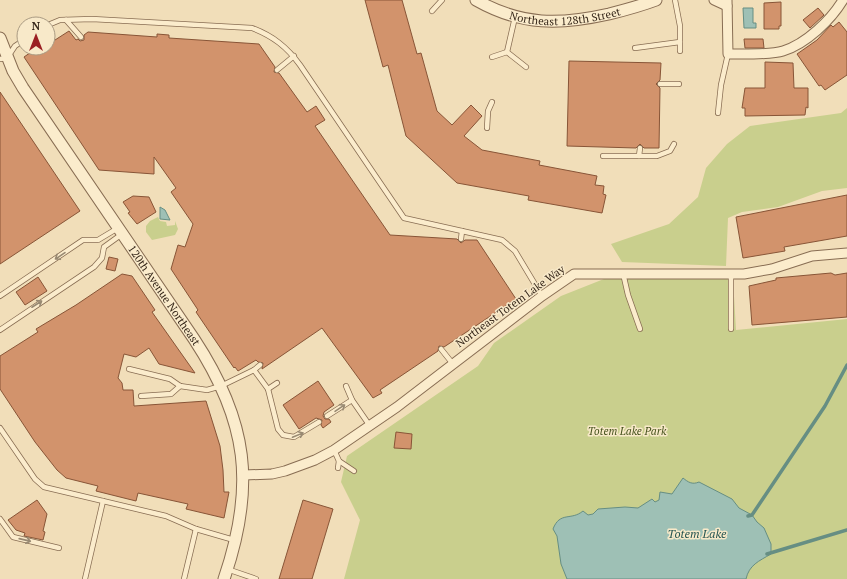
<svg xmlns="http://www.w3.org/2000/svg" width="847" height="579" viewBox="0 0 847 579" font-family="'PT Serif',serif">
<rect width="100%" height="100%" fill="#f1deb9"/>
<g fill="#c9cf8d">
<polygon points="847,108 847,188 822,191 778,207 742,212 728,218 726,266 622,262 611,244 669,224 698,197 706,168 727,144 750,126 841,113"/>
<polygon points="158,217 160,221 166,222 167,226 175,225 175,221 178,229 175,235 152,240 146,232 146,226 150,221"/>
<polygon points="609,277 733,279 736,330 847,319 847,579 344,579 360,520 341,482 347,456 478,366 494,343 561,296"/>
</g>
<g fill="#9ec0b5" stroke="#668e83">
<polygon points="743,8 753,8 753,23 756,23 756,28 744,28"/>
<polygon points="160,207 165,210 170,220 160,219"/>
<path d="M683,478C688,482 692,485 699,482L732,499L739,508L752,515L757,522L764,528L771,544V554C759,561 749,565 746,579H567L561,564L557,536L553,529C560,511 571,521 583,511L588,515L593,514L598,509L625,507L638,508L652,499L655,502L659,500L660,492L672,494Z"/>
</g>
<g fill="none" stroke-linecap="round" stroke-linejoin="round">
<g stroke="#668e83" stroke-width="3.5">
<polyline points="748,516 752,515 825,406 847,365"/>
<polyline points="767,554 847,530"/>
</g>
</g>
<g fill="#d2936c" stroke="#885537">
<polygon points="365,0 402,0 417,54 421,53 437,111 452,125 471,105 482,116 464,136 482,150 540,161 539,165 597,176 595,185 604,186 603,194 606,195 602,213 528,200 529,196 457,183 406,136 388,65 383,67"/>
<polygon points="781,2 781,26 779,26 779,29 764,29 764,3"/>
<polygon points="818,8 824,15 810,28 803,20"/>
<polygon points="839,22 847,32 847,75 825,90 821,85 819,86 797,54 817,40 831,25 833,27"/>
<polygon points="48,30 55,40 69,31 76,40 78,39 80,41 84,40 84,35 88,32 157,37 157,34 169,35 169,38 259,44 275,67 274,72 279,73 307,112 316,106 325,120 315,126 390,235 457,239 461,243 465,240 477,240 516,299 444,347 439,346 438,351 380,390 382,393 373,398 322,328 262,369 263,363 258,362 256,360 238,371 235,367 234,368 196,312 198,310 171,269 178,245 185,247 193,224 171,192 176,188 154,157 154,174 99,170 24,57 37,48 48,48"/>
<polygon points="744,39 763,39 764,48 745,48"/>
<polygon points="569,61 661,63 660,80 656,84 660,88 659,148 644,148 640,144 636,148 567,146"/>
<polygon points="765,62 793,63 794,88 808,88 808,108 806,107 805,115 745,116 745,108 742,108 745,88 765,88"/>
<polygon points="0,92 80,211 0,264"/>
<polygon points="847,195 847,236 784,247 785,251 743,258 736,217"/>
<polygon points="133,196 149,197 156,212 137,224 128,213 130,212 123,202"/>
<polygon points="109,257 118,259 115,271 106,269"/>
<polygon points="831,273 835,275 847,273 847,317 752,325 749,286 776,280 776,278"/>
<polygon points="122,274 132,276 155,310 152,312 195,373 159,364 149,348 136,357 124,354 118,378 122,383 123,390 133,390 134,406 206,401 220,446 223,470 224,492 229,492 224,518 186,509 188,504 138,493 136,501 96,491 98,486 66,478 57,470 35,442 0,389 0,356 38,332 36,329 76,305"/>
<polygon points="38,277 47,291 25,305 16,292"/>
<polygon points="318,381 334,405 324,412 323,416 325,419 329,419 331,422 323,428 321,425 322,420 316,418 299,429 283,405"/>
<polygon points="396,432 412,434 411,449 394,448"/>
<polygon points="37,500 47,514 43,531 45,532 43,540 24,536 25,533 16,530 8,520"/>
<polygon points="303,500 333,509 312,579 279,579"/>
</g>
<g fill="none" stroke-linecap="round" stroke-linejoin="round">
<defs>
<g id="service">
<polyline points="675,0 680,26 680,51"/>
<polyline points="432,11 442,0"/>
<polyline points="515,17 507,52 526,67"/>
<polyline points="66,20 81,37"/>
<path d="M48,25L60,20L92,19L252,28C273,36 287,47 300,65L404,218L502,240L515,251L542,296"/>
<polyline points="635,48 680,42"/>
<polyline points="492,57 507,52"/>
<polyline points="0,59 7,58 15,46 24,40"/>
<polyline points="277,70 294,56"/>
<polyline points="660,84 679,84"/>
<polyline points="718,113 721,85 728,54"/>
<polyline points="487,128 488,111 492,102"/>
<polyline points="603,156 657,156 670,151 674,144"/>
<polyline points="639,156 640,148"/>
<polyline points="461,239 462,231"/>
<polyline points="623,273 628,295 640,329"/>
<polyline points="731,274 731,329"/>
<polyline points="0,296 83,240 98,240 118,228"/>
<polyline points="0,330 94,267 102,258 104,247 122,234"/>
<polyline points="441,349 453,364"/>
<polyline points="129,369 170,379 180,386 207,390 221,386 254,370 268,389 278,429 283,435 294,437 319,422"/>
<polyline points="254,370 260,365"/>
<polyline points="346,386 352,400 370,426"/>
<polyline points="268,389 277,383"/>
<polyline points="141,396 171,394 180,386"/>
<polyline points="327,416 352,400"/>
<polyline points="0,428 35,479 44,487 166,516 196,529 234,540"/>
<polyline points="334,450 339,461 338,468"/>
<polyline points="339,461 354,471"/>
<polyline points="0,519 13,537 59,548"/>
<polyline points="227,569 256,579"/>
<polyline points="85,579 103,501"/>
<polyline points="184,579 196,529"/>
</g>
<g id="minor">
<polyline points="714,0 727,6"/>
<path d="M727,0L728,54C742,54 771,55 783,51C806,44 831,20 843,0"/>
<polyline points="244,475 272,474 285,471 315,460 334,450 397,407 542,296 574,274 744,274 772,269 812,256 847,253"/>
</g>
<g id="tertiary">
<path id="s1" d="M476,0C522,26 560,25 609,14C625,10 640,6 656,0"/>
<path id="s2" d="M0,38L13,71L23,88L194,339C248,421 256,486 224,579"/>
</g>
</defs>
<use href="#service" stroke="#886d53" stroke-width="6"/>
<use href="#minor" stroke="#886d53" stroke-width="11"/>
<use href="#tertiary" stroke="#886d53" stroke-width="13"/>
<use href="#service" stroke="#fbeccc" stroke-width="4.5"/>
<use href="#minor" stroke="#fbeccc" stroke-width="9"/>
<use href="#tertiary" stroke="#fbeccc" stroke-width="11"/>
</g>
<defs><path id="oneway-shaft" d="M-6 0H5M1.5-3L5.5 0L1.5 3" fill="none" stroke-width="1.6" stroke-linecap="round" stroke-linejoin="round"/></defs>
<g stroke="#988972">
<use href="#oneway-shaft" transform="translate(60 256) rotate(146)"/>
<use href="#oneway-shaft" transform="translate(37 304) rotate(-33)"/>
<use href="#oneway-shaft" transform="translate(340 408) rotate(-34)"/>
<use href="#oneway-shaft" transform="translate(298 435) rotate(-22)"/>
<use href="#oneway-shaft" transform="translate(25 540) rotate(13)"/>
</g>
<g text-anchor="middle" dominant-baseline="central" stroke-width="3" stroke-linejoin="round" paint-order="stroke">
<g font-size="11" fill="#352619" stroke="#f8e9c9">
<text stroke="none"><textPath href="#s1" startOffset="93">Northeast 128th Street</textPath></text>
<text stroke="none"><textPath href="#s2" startOffset="306">120th Avenue Northeast</textPath></text>
<text transform="translate(510 306) rotate(-36)">Northeast Totem Lake Way</text>
</g>
<g font-size="11" font-style="italic" fill="#47531e" stroke="#f8e9c9">
<text x="627" y="431">Totem Lake Park</text>
</g>
<g font-size="12" font-style="italic" fill="#275652" stroke="#f8e9c9">
<text x="697" y="533">Totem Lake</text>
</g>
</g>
<g transform="translate(36 36)"><circle r="19" fill="#f8e9c9" stroke="#aa9b83"/>
<path d="M0-3L7 15L0 10L-7 15Z" fill="#9b1f23"/>
<text y="-6" font-size="11" font-weight="bold" text-anchor="middle" fill="#352619">N</text>
</g>
</svg>
